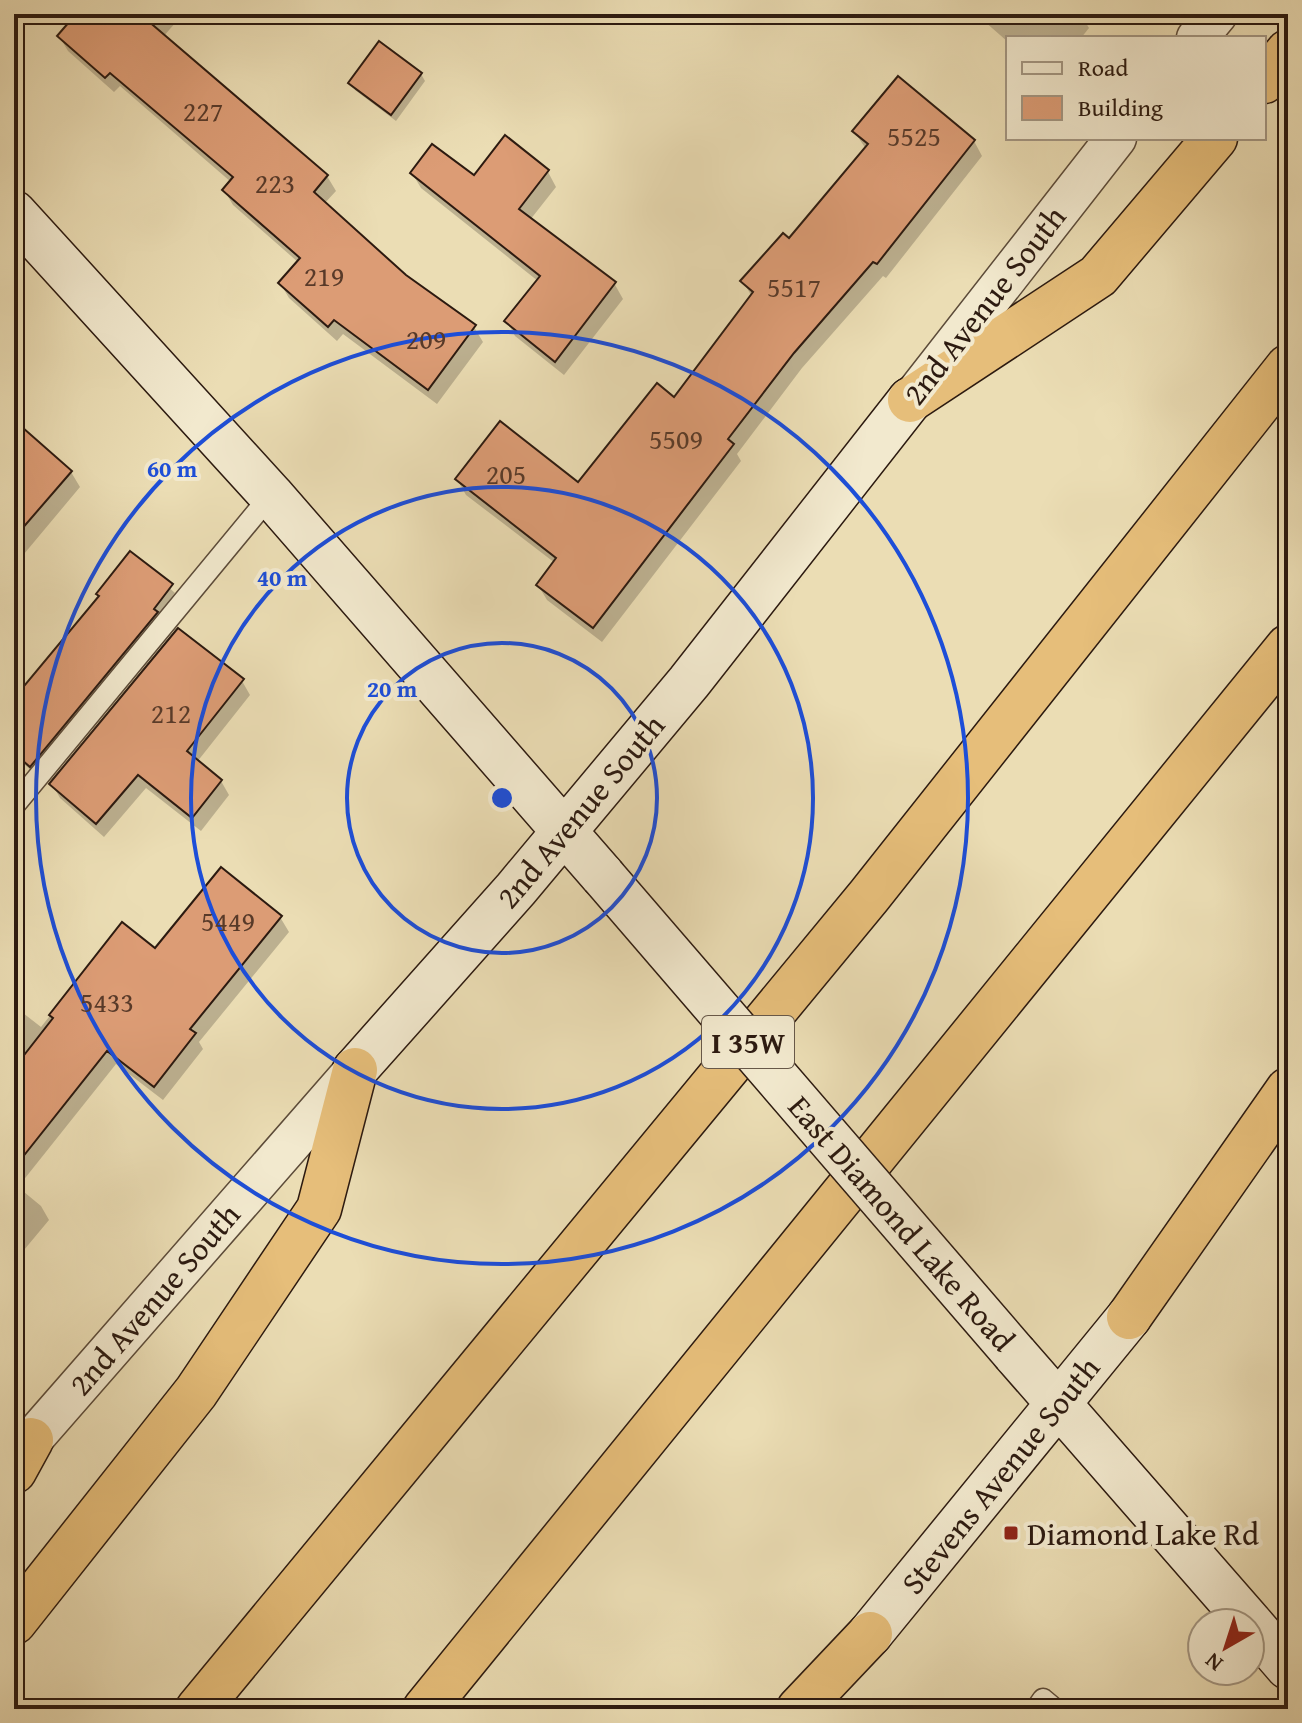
<svg xmlns="http://www.w3.org/2000/svg" width="1302" height="1723" viewBox="0 0 1302 1723" font-family="'Gentium Book Plus',serif">
  <style>
    .shadow { fill: #0003 }
    .building { fill: #dc9c75; stroke: #2c1a10; stroke-width: 2 }
    .lines { fill: none; stroke-linecap: round; stroke-linejoin: round }
    .lane-casing { stroke: #5c4b39; stroke-width: 23 }
    .street-casing { stroke: #5c4b39; stroke-width: 43 }
    .secondary-casing { stroke: #2c1a10; stroke-width: 47 }
    .highway-casing { stroke: #2c1a10; stroke-width: 47 }
    .lane { stroke: #f2e9ce; stroke-width: 20 }
    .street { stroke: #f2e9ce; stroke-width: 40 }
    .secondary { stroke: #f2e9ce; stroke-width: 44 }
    .highway { stroke: #e6be7a; stroke-width: 44 }
    .secondary-bridge-casing { stroke: #2c1a10; stroke-width: 47; stroke-linecap: butt }
    .secondary-bridge { stroke: #f2e9ce; stroke-width: 44 }
    .ring { fill: none; stroke: #1d4ed8; stroke-width: 4 }
    .poi-dot { fill: #8f2418; stroke: #f2e9ce; stroke-width: 3 }
    .labels { text-anchor: middle; dominant-baseline: central; stroke-width: 8; stroke-linejoin: round; paint-order: stroke }
    .number-label { font-size: 28px; fill: #583a29 }
    .shield { fill: #f2e9ce; stroke: #675849; stroke-width: 2 }
    .shield-label { font-size: 30px; font-weight: bold; fill: #2c1a10 }
    .street-label { font-size: 32px; fill: #2c1a10; stroke: #f2e9ce }
    .poi-label { font-size: 32px; fill: #2c1a10; stroke: #f2e9ce; text-anchor: start }
    .centre { fill: #1d4ed8; stroke: #f2e9ce; stroke-width: 4 }
    .ring-label { font-size: 24px; text-anchor: middle; font-weight: bold; fill: #1d4ed8; stroke: #f2e9ce; stroke-width: 8; stroke-linejoin: round; paint-order: stroke }
  </style>
  <rect width="100%" height="100%" fill="#ebddb4"/>
  <filter id="stains"><feTurbulence type="fractalNoise" baseFrequency=".0025" numOctaves="4"/><feColorMatrix values="0 0 0 0 .2 0 0 0 0 .09 0 0 0 0 .02 0 0 0 .5 -.17"/></filter>
  <radialGradient id="worn" r=".72"><stop offset=".6" stop-color="#630" stop-opacity="0"/><stop offset="1" stop-color="#630" stop-opacity=".3"/></radialGradient>
  <!-- shadow -->
  <path class="shadow" d="M78 14H183L163 37 327 176 336 191 324 204 405 276 474 327 483 342 437 404 343 334 337 341 289 298 280 283 299 263 233 205 224 190 231 182 120 86 114 92 68 51 59 36Z
    M976 14H1087L1083 18 1089 28 1081 38H1008V42Z
    M421 74 425 81 396 121 355 90 351 83Z
    M854 131 974 141 982 156 886 278 883 276 802 368 737 454 741 461 602 642 547 600 538 585 555 563 466 495 457 479 578 485 674 400 752 297 743 281 789 241 866 149Z
    M506 138 548 172 556 187 530 220 614 283 623 299 564 375 515 336 507 321 538 281 421 188 412 173 474 178Z
    M14 427 71 472 80 487 14 566Z
    M131 554 175 593 158 616 160 620 34 773 14 755V724L25 688Z
    M242 681 250 695 197 762 221 781 229 795 201 831 146 788 104 837 60 798 52 784Z
    M280 917 289 932 199 1042 203 1049 163 1100 116 1064 18 1187 41 1206 49 1220 14 1262V1006L41 1027 122 925 155 951Z"/>
  <!-- building -->
  <path class="building" d="M76 14H140L328 175 314 192 406 275 476 325 428 390 334 320 328 327 278 283 300 258 222 190 233 177 110 73 105 78 57 36Z
    M379 41 422 73 391 115 348 83Z
    M898 76 975 140 877 264 873 262 794 353 728 439 734 444 593 628 536 585 556 558 455 479 500 421 578 482 657 383 674 397 753 292 740 281 783 233 789 238 868 144 852 131Z
    M505 135 549 170 519 209 616 282 555 362 504 321 540 276 410 173 432 144 474 175Z
    M14 420 72 471 14 538Z
    M130 551 173 584 154 609 158 612 30 767 14 753V698L99 596 96 594Z
    M178 628 244 679 187 751 222 780 192 818 138 775 96 824 49 784Z
    M221 867 282 916 190 1029 196 1033 154 1087 107 1051 14 1168V1068L53 1018 49 1015 122 922 155 948Z"/>
  <g class="lines">
    <!-- lane casing -->
    <g class="lane-casing">
      <path id="lane" d="M14 806 271 495
        M1036 1709 1043 1699 1055 1709"/>
    </g>
    <!-- street casing -->
    <g class="street-casing">
      <path id="street" d="M1197 38 1217 14
        M919 390 1116 138
        M14 1460 355 1070"/>
    </g>
    <!-- secondary casing -->
    <g class="secondary-casing">
      <path id="secondary" d="M14 213 271 495 603 876
        M355 1070 516 889 689 682 910 400
        M1015 1354 1250 1623
        M1250 1623 1288 1667
        M870 1634 1129 1317"/>
    </g>
    <!-- highway casing -->
    <g class="highway-casing">
      <path id="highway" d="M1264 81 1288 52
        M910 400 1098 276 1215 138
        M1129 1317 1288 1090
        M14 1471 31 1440
        M14 1622 196 1392 319 1209 355 1070
        M198 1709 869 896 1288 367
        M425 1709 1288 647
        M799 1709 870 1634"/>
    </g>
    <!-- lane -->
    <use href="#lane" class="lane"/>
    <!-- street -->
    <use href="#street" class="street"/>
    <!-- secondary -->
    <use href="#secondary" class="secondary"/>
    <!-- highway -->
    <use href="#highway" class="highway"/>
    <!-- secondary-bridge casing -->
    <g class="secondary-bridge-casing">
      <path id="secondary-bridge" d="M603 876 1015 1354"/>
    </g>
    <!-- secondary-bridge -->
    <use href="#secondary-bridge" class="secondary-bridge"/>
  </g>
  <!-- distance rings -->
  <g class="ring">
    <circle cx="502" cy="798" r="155"/>
    <circle cx="502" cy="798" r="311"/>
    <circle cx="502" cy="798" r="466"/>
  </g>
  <!-- markers -->
  <rect class="poi-dot" x="1003" y="1525" width="16" height="16" rx="4"/>
  <g class="labels">
    <!-- number labels -->
    <g class="number-label">
      <text x="203" y="110">227</text>
      <text x="914" y="135">5525</text>
      <text x="275" y="182">223</text>
      <text x="324" y="275">219</text>
      <text x="794" y="286">5517</text>
      <text x="426" y="338">209</text>
      <text x="676" y="438">5509</text>
      <text x="506" y="473">205</text>
      <text x="171" y="712">212</text>
      <text x="228" y="920">5449</text>
      <text x="107" y="1001">5433</text>
    </g>
    <!-- shield labels -->
    <rect class="shield" x="702" y="1016" width="92" height="52" rx="6"/>
    <g class="shield-label">
      <text x="748" y="1042">I 35W</text>
    </g>
    <!-- street labels -->
    <g class="street-label">
      <text transform="translate(984 305) rotate(-52)">2nd Avenue South</text>
      <text transform="translate(580 811) rotate(-50)">2nd Avenue South</text>
      <text transform="translate(902 1223) rotate(49)">East Diamond Lake Road</text>
      <text transform="translate(154 1299) rotate(-49)">2nd Avenue South</text>
      <text transform="translate(1000 1475) rotate(-51)">Stevens Avenue South</text>
    </g>
    <!-- poi labels -->
    <g class="poi-label">
      <text x="1027" y="1533">Diamond Lake Rd</text>
    </g>
  </g>
  <circle cx="502" cy="798" r="12" class="centre"/>
  <g class="ring-label">
    <text x="172" y="477">60 m</text>
    <text x="282" y="586">40 m</text>
    <text x="392" y="697">20 m</text>
  </g>
  <!-- margin -->
  <rect width="1302" height="1723" fill="none" stroke="#ebddb4" stroke-width="48"/>
  <rect x="16" y="16" width="1270" height="1691" fill="none" stroke="#2c1a10" stroke-width="4"/>
  <rect x="24" y="24" width="1254" height="1675" fill="none" stroke="#2c1a10" stroke-width="2"/>
  <!-- legend -->
  <rect x="1006" y="36" width="260" height="104" fill="#f2e9ce" stroke="#a39682" stroke-width="2"/>
  <rect x="1022" y="62" width="40" height="12" fill="#f2e9ce" stroke="#a39682" stroke-width="2"/>
  <text x="1078" y="76" font-size="24" fill="#2c1a10">Road</text>
  <rect x="1022" y="96" width="40" height="24" fill="#dc9c75" stroke="#a39682" stroke-width="2"/>
  <text x="1078" y="116" font-size="24" fill="#2c1a10">Building</text>
  <!-- north arrow -->
  <g transform="translate(1226 1647) rotate(219)"><circle r="38" fill="#f2e9ce" stroke="#a39682" stroke-width="2"/>
  <path d="M0-6L14 30L0 20L-14 30Z" fill="#8f2418"/>
  <text y="-12" font-size="22" font-weight="bold" text-anchor="middle" fill="#2c1a10">N</text>
  </g>
  <rect width="100%" height="100%" filter="url(#stains)"/>
  <rect width="100%" height="100%" fill="url(#worn)"/>
</svg>
